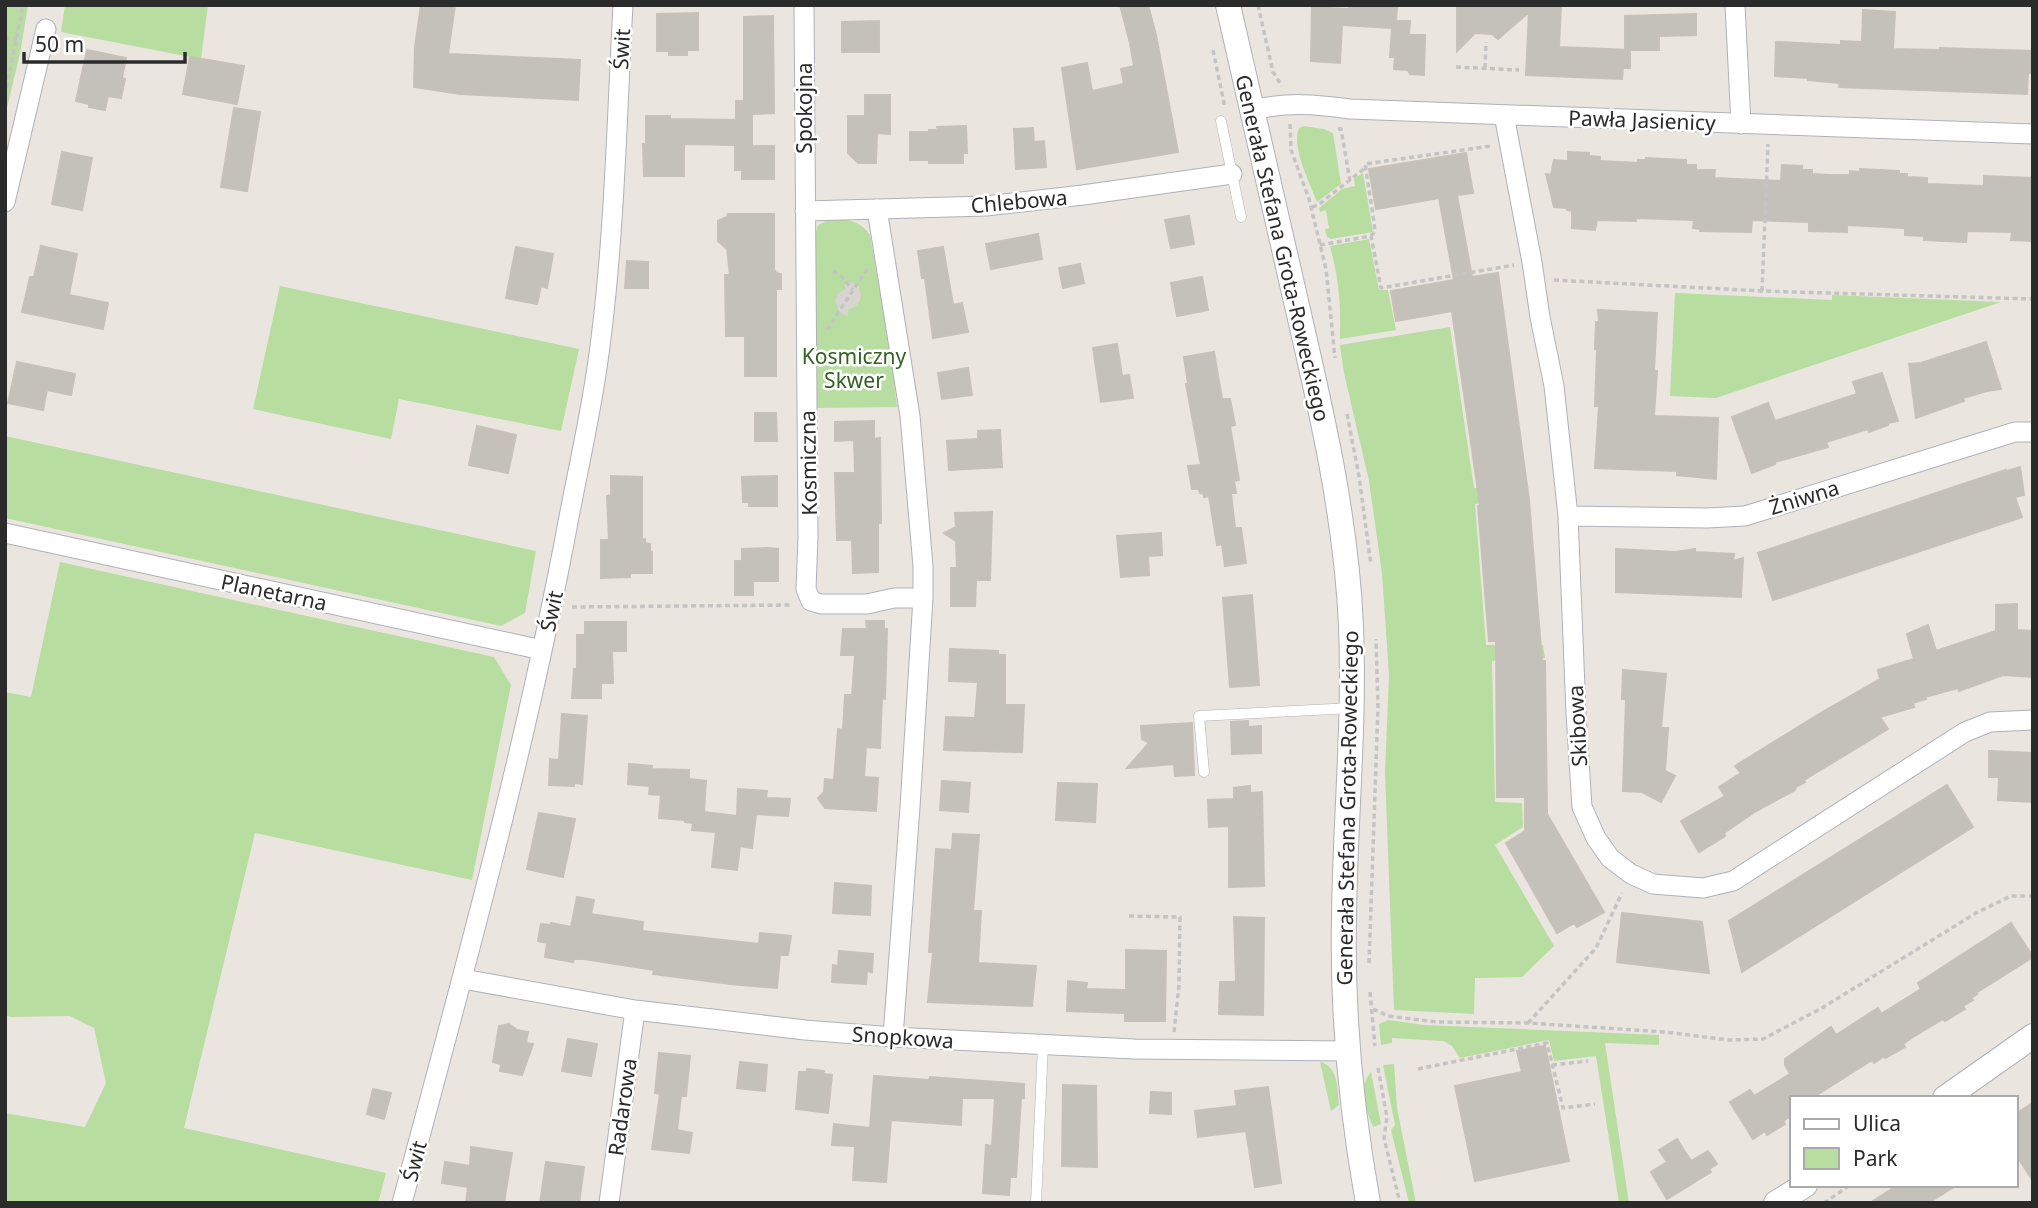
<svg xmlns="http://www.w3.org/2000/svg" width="2038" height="1208" viewBox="0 0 2038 1208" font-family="'Noto Sans',sans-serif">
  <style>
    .green { fill: #b8dda0 }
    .plaza { fill: #d8d5d1 }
    .building { fill: #c4c0ba; stroke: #c7c1b8; stroke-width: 2 }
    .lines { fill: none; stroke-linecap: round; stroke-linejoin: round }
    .service-casing { stroke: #afb1ba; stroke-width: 11 }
    .minor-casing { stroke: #afb1ba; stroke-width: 21 }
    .tertiary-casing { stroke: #afb1ba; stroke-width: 26 }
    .path { stroke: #c4c4c4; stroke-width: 3.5; stroke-dasharray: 5 3.5; stroke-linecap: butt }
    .service { stroke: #fff; stroke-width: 10 }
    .minor { stroke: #fff; stroke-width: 19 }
    .tertiary { stroke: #fff; stroke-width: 24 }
    .labels { text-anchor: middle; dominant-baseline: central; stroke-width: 5; stroke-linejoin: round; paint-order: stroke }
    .street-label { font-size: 21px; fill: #2b2b2b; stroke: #fff }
    .park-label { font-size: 21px; fill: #326121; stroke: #fff }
  </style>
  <rect width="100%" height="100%" fill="#ebe5df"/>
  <!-- green -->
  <path class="green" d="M5 5H28L20 54 5 116Z
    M65 5H208L201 59 61 32Z
    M1304 126 1324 129 1333 133 1341 184 1317 202C1310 183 1291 147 1299 128Z
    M1363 173 1373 232 1331 239 1327 237 1325 230 1329 228 1326 210 1320 212 1319 208 1342 189 1355 186 1354 179Z
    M830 219C846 219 860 220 870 235L890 348 897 407 817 408 815 236 818 225Z
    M1369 239 1379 290H1388L1396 330 1340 339C1341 303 1339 281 1330 246Z
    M280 286 579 349 561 431 399 399 391 439 253 409Z
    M1675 293 1832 300V295L2001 302 1716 398 1670 396Z
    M1450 327 1474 488 1526 483 1528 498 1475 504 1486 645H1543L1545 658 1492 661 1495 802 1522 803 1523 827 1495 845 1554 946 1522 977 1475 978 1474 1014 1394 1010 1385 773 1389 675 1382 573 1369 481 1344 373 1340 345Z
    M5 436 536 551 525 613 501 626 5 518Z
    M60 562 494 657 511 685 472 880 255 833 184 1128 386 1173 378 1203H5V1113L85 1127 106 1083 94 1028 70 1016 10 1017 5 1015V692L31 697Z
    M1388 1020 1424 1025 1659 1035V1045L1605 1043 1629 1203H1619L1596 1056 1554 1061 1549 1040 1460 1058 1452 1046 1443 1041 1392 1038V1043L1381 1045 1379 1024Z
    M1320 1062C1339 1067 1337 1088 1339 1105L1331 1111Z
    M1394 1064 1397 1108 1416 1203H1409L1391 1130 1395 1125 1383 1065Z
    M1371 1072 1381 1124 1373 1127C1366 1108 1356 1090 1371 1072Z"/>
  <!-- plaza -->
  <path class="plaza" d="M852 282 859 287 861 298 857 305 848 310V317L839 311 835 301 838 293 846 289 844 284Z"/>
  <!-- building -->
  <path class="building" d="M421 5H455L448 54 580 60 578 100 460 94 414 87 415 47Z
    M1120 5H1148L1156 35 1178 152 1077 169 1062 68 1087 63 1092 91 1124 84 1121 69 1134 66 1130 43Z
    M1349 5H1391L1397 7 1396 21H1410L1409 35H1425L1424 75 1410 74 1408 70 1394 69 1395 57H1390L1392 28 1342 25 1340 63 1311 61 1312 7 1349 9Z
    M1457 5H1561L1559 47 1630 50V68H1623L1622 79 1526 75 1529 12 1498 39 1492 34 1475 33 1457 51Z
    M1863 10 1895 12 1893 49 1940 50V48L2033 51V73H2028L2027 94 1839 87 1840 83 1808 80V78L1775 76 1776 42 1841 45V41L1862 42Z
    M698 13V50H687V55H669V51H657V14Z
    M1696 14V35L1659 36V50H1625V16Z
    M773 16 774 113 752 114V146H774V179H742V170H735V145L684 144V176H644L643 144H646V116H670V119L736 120V101H744V17Z
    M879 21V52H842V22Z
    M87 50 126 58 122 78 125 79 121 98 108 96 105 110 89 107V104L76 101Z
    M190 57 244 66 237 104 183 94Z
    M865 95H890V134L877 133 876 163H858L848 153V116H865Z
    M234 108 260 112 247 191 221 187Z
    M966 126 967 153H963V163H929V160H910V132H929V130H938L937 127Z
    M1033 128 1034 142 1044 141 1046 167 1016 169 1014 129Z
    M62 152 92 158 82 210 52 204Z
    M1568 152 1589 153V156L1600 157V161L1638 163V160H1646V158L1686 160V165H1696V170H1715L1714 178 1781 181 1782 165 1802 166V170H1812V174L1830 175H1850V171L1860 172V169L1899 171V174H1907V177L1927 178V184L1984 186V176L2033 178V241L2011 240 2012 232 1967 231 1966 242 1924 240V236L1905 235V228L1847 225V232L1809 231V222L1752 220 1751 232 1700 231V229L1693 228 1694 220 1636 218V221L1597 220 1595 230 1572 228V211L1567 210V208L1554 207 1546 174 1551 175 1554 160 1568 161Z
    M1466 153 1473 193 1457 195 1472 277 1498 273 1529 500 1542 661H1545L1547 814 1604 912 1577 927 1574 923 1557 933 1506 843 1525 831V797H1497L1496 641H1489L1478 506 1480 505 1452 311 1396 321 1391 291 1454 280 1439 198 1376 209 1369 169Z
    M728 214H774V269L776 273 781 274V289H776V376H745V336H726L725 275H730L727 249 718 241V221L727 217Z
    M1189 216 1194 244 1171 248 1165 220Z
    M1038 234 1042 259 991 269 986 244Z
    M41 246 77 254 69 295 108 303 103 329 22 312 30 277H34Z
    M516 247 553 254 547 288 541 286 537 304 506 298Z
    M943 247 953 305 962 303 968 332 933 338 925 278H922L918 251Z
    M627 261 648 262V288H625Z
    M1080 264 1084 283 1063 288 1059 268Z
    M1202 277 1208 310 1177 316 1171 283Z
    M1598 310 1657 313 1654 371H1657L1654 416 1718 418 1716 479 1677 475V471L1595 468 1599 406H1595L1597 349H1595L1596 322H1599Z
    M1986 342 2001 389 1987 391 1963 398 1964 401 1916 418 1909 364 1921 363Z
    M1117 344 1122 376 1129 375 1133 398 1101 402 1093 348Z
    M1214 352 1222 399H1230L1235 425 1230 426 1239 480 1234 481 1236 493H1231L1235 528H1241L1246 563 1225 566 1222 544 1217 545 1209 496 1204 497V494L1200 493 1199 489H1192L1188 466 1201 465 1186 384H1188L1184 357Z
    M17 362 75 374 71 395 47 390 43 410 8 403Z
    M968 368 972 395 942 399 938 373Z
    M1882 373 1898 421 1888 423V425L1869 432 1868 429 1826 442 1828 447 1775 462V464L1752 473 1732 417 1768 403 1775 421 1857 394 1853 382Z
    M755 413H776L777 441H755Z
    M874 421V439L880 438 881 523H878V572L853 573 852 540H837L835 473H855L854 440 835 441V422Z
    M477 426 516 435 508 473 469 465Z
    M1000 430 1002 467 949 470 947 441 978 439V431Z
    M2020 467 2024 495 2015 497 2022 517 1773 600 1758 553 1966 483 2006 470 2007 471Z
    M611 476 642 477V540L645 539V543L650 544V551L652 552V573H630V577L601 578V540H609L607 496 611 495Z
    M777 476V506H749V502H743L742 477Z
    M992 512 990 580H976L975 606H951V568H957L956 541 944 533 956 527 955 513Z
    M1161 533 1162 555 1148 556 1149 575 1121 577 1117 536Z
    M768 548 778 549V581H753V595H735V561H742V549Z
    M1616 549 1676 552 1695 549V552L1734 554 1733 561 1743 558 1741 597 1616 592Z
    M1252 595 1259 685 1230 687 1223 598Z
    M2017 604V630L2033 631V677L2003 675 1959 691 1958 688 1925 697 1926 699 1913 703 1914 707 1880 717 1888 729 1804 780 1805 782 1796 787 1795 790 1756 811 1724 833 1725 836 1699 852 1681 821 1725 796 1719 787 1741 773 1735 766 1819 714 1880 679 1878 670 1914 659 1907 634 1928 625 1936 651 1996 631V605Z
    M866 621H884V629H887L885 699 882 698 880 748 866 747 864 777 878 778 876 811 825 808 818 798 824 792 825 779 834 780 838 729 843 730 845 695H852L855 655H841L843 629H867Z
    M585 622H626V651H612L613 683H601V698H572L574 669H577V635H585Z
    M950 649 998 651V655H1005V705H1024L1022 752 944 750 946 717 975 718 978 682 949 681Z
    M1623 670 1666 674 1661 728H1668L1665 771 1675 776 1661 802 1642 792 1623 791 1626 699H1622Z
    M562 714 587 716 582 784 574 783V786L549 785 550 759 559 760Z
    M1248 721V727L1261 726V753L1232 754 1231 722Z
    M1192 723 1194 775 1175 776 1174 764 1127 768 1149 743 1142 739 1141 726Z
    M1989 751 2033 753V802L1998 800 1999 777H1989Z
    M629 764 652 766V769L689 770V779L706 781 704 812 737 816 738 789 767 791 766 798 790 799 788 816 756 814 752 848 740 846 737 870 712 867 716 832 692 830 693 823 685 822V820L659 818 661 795 649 794 650 786 628 784Z
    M942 781 970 783 968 812 940 810Z
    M1058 783 1097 784 1095 822 1056 820Z
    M1947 785 1973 827 1742 972 1729 921Z
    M1250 786V793L1262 792 1264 886 1229 887V826L1209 827 1208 800 1234 799V788Z
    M539 813 575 819 563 877 527 869Z
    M953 834 979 835 973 911H981L978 963 1036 966 1032 1006 928 1002 933 952H929L936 849 952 850Z
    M835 883 871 886 870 915 833 913Z
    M577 897 594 900 591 914 643 922 642 931 759 944 760 933 791 936 788 955H780L777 988 730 984 653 974 654 970 584 959H574L573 962 545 957 547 943 538 941 541 924 550 925 551 923 571 927Z
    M1622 913 1702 922 1709 973 1617 962Z
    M1234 917 1264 918 1263 1015 1219 1014 1220 982H1236Z
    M2011 923 2033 957 1976 993 1977 994 1971 998 1973 1000 1963 1006 1965 1009 1945 1021 1943 1019 1913 1037 1903 1044 1905 1047 1885 1058 1884 1056 1874 1063 1872 1060 1812 1098H1791V1116L1783 1121 1785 1124 1767 1135 1765 1131 1753 1139 1730 1102 1750 1090 1754 1096 1790 1074 1785 1065V1059L1831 1027 1836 1035 1878 1008 1881 1014 1921 989 1918 983Z
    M1126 950 1166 951 1165 1021H1125V1013L1067 1011 1068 981 1087 983 1086 989 1126 990Z
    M839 951 873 954 872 972 867 971 866 984 832 982 833 965 838 966Z
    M509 1024 517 1030 528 1032 526 1043 533 1044 522 1075 500 1071 501 1064 493 1062 499 1026Z
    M568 1039 597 1044 591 1076 562 1071Z
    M1545 1046 1569 1161 1475 1181 1455 1086 1522 1072 1517 1051Z
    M659 1053 690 1056 686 1096H681L677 1130 692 1133 689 1153 652 1149 660 1094 655 1093Z
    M740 1062 767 1065 765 1091 737 1088Z
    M807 1069 824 1071 823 1074 832 1075 828 1113 796 1109 799 1072H807Z
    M874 1076 929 1080 930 1077 1024 1084V1098H1021L1016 1177H1010L1009 1195 983 1193 986 1145 992 1146 995 1098H962L961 1125 891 1120 886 1182 853 1180 855 1146 832 1145 834 1124 870 1128Z
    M1063 1085 1096 1086 1097 1167 1062 1166Z
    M1268 1087 1281 1183 1255 1187 1246 1131 1198 1137 1195 1111 1237 1106 1235 1091Z
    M373 1089 391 1093 384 1119 367 1114Z
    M1151 1092 1171 1093V1114L1150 1113Z
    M2033 1103V1181L2015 1153V1114Z
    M1677 1139 1691 1161 1708 1151 1717 1164 1709 1169 1711 1172 1667 1199 1651 1172 1667 1162 1659 1150Z
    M471 1147 512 1153 504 1203H466L468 1187 442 1183 445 1162 470 1166Z
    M546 1162 584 1167 579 1203H540Z
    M1898 1185H1957L1928 1203H1870Z"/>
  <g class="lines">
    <!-- service casing -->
    <g class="service-casing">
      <path id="service" d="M1221 121 1241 217
        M1204 772 1199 716 1352 708
        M1036 1203 1043 1044"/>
    </g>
    <!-- minor casing -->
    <g class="minor-casing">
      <path id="minor" d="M804 5 808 537 806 589 811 601 821 604H867L894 598H923
        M1735 5 1741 124
        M1251 110C1288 102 1314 104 1350 109L2033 134
        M1504 115 1532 262 1540 317 1554 386 1568 516 1576 713 1582 807 1596 838 1610 858 1631 874 1653 884 1703 888 1733 881 1965 732 1990 722 2033 720
        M5 202 46 29
        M877 209 910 416 923 566V598L910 807 893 1037
        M805 211 986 206 1083 195 1232 174
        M1568 516 1707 518 1745 516 2015 432H2033
        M5 533 542 650
        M463 979 635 1010 805 1030 893 1037 1134 1049 1348 1051
        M402 1203C463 975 526 749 569 517 581 455 595 393 602 330 615 222 617 113 623 5
        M609 1203 635 1010"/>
    </g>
    <!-- tertiary casing -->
    <g class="tertiary-casing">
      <path id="tertiary" d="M1228 5C1249 98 1270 191 1292 284 1318 397 1346 510 1351 626 1355 724 1345 821 1344 918 1342 1014 1351 1109 1368 1203
        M1945 1098 2033 1036
        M1776 1203 1805 1185"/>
    </g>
    <!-- path -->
    <path class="path" d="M1258 5 1273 72 1282 86
      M5 38 17 39
      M1213 50 1225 108
      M1456 67 1519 70
      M1485 68 1486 42
      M5 96 23 5
      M1290 124 1291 150 1309 199 1326 269 1335 358
      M1338 129H1341L1350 181
      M1312 207 1318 205 1365 168
      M1371 236 1375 232 1374 222 1365 164 1491 146
      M1320 245 1371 236 1381 288 1514 265
      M833 271 841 276 853 290
      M1554 280 1762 291 2033 299
      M1762 291 1768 144
      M827 330 867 269
      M1347 414 1359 476 1371 565
      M572 607 792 605
      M1129 916 1180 917 1179 985 1174 1032
      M1369 963 1378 707 1376 639
      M1370 992 1375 1046
      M1373 1009 1388 1016 1437 1022 1528 1023 1665 1032 1729 1040 1763 1039 1822 1008 1976 913 2011 896H2033
      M1528 1023 1596 948 1622 893
      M1552 1065 1588 1061
      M1378 1068 1387 1117 1384 1138 1400 1203
      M1418 1069 1547 1043 1563 1108 1595 1104
      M1824 1203 1850 1185"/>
    <!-- service -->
    <use href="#service" class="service"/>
    <!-- minor -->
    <use href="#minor" class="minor"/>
    <!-- tertiary -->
    <use href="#tertiary" class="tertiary"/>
  </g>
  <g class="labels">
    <!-- street labels -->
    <g class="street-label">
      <text transform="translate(621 49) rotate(-87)">Świt</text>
      <text transform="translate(804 108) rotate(-90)">Spokojna</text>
      <text transform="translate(1642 120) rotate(2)">Pawła Jasienicy</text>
      <text transform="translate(1019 201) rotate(-5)">Chlebowa</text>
      <text transform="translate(1283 248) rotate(77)">Generała Stefana Grota-Roweckiego</text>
      <text transform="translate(808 463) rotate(-91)">Kosmiczna</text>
      <text transform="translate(1804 497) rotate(-17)">Żniwna</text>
      <text transform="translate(274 592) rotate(12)">Planetarna</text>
      <text transform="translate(551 611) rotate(-78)">Świt</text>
      <text transform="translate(1577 726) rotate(-93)">Skibowa</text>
      <text transform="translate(1347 808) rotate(-89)">Generała Stefana Grota-Roweckiego</text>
      <text transform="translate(903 1037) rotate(4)">Snopkowa</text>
      <text transform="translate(622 1107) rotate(-82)">Radarowa</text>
      <text transform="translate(414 1161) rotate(-75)">Świt</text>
    </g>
    <!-- park labels -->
    <g class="park-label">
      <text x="854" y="356">Kosmiczny<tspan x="854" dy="24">Skwer</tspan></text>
    </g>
  </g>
  <!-- border -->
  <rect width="2038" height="1208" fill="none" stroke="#2b2b2b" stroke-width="14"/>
  <!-- legend -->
  <rect x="1790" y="1096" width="228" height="91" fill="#ffffff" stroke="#aaaaaa" stroke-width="2"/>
  <rect x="1804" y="1119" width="35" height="10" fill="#ffffff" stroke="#aaaaaa" stroke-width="2"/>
  <text x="1853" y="1131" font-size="21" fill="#2b2b2b">Ulica</text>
  <rect x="1804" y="1148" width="35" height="21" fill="#b8dda0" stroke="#aaaaaa" stroke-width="2"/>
  <text x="1853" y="1166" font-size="21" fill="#2b2b2b">Park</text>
  <!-- scale -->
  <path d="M24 52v10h161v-10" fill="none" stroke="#2b2b2b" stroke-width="3.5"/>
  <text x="35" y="52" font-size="21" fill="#2b2b2b" stroke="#ffffff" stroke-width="5" paint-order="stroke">50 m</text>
</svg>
